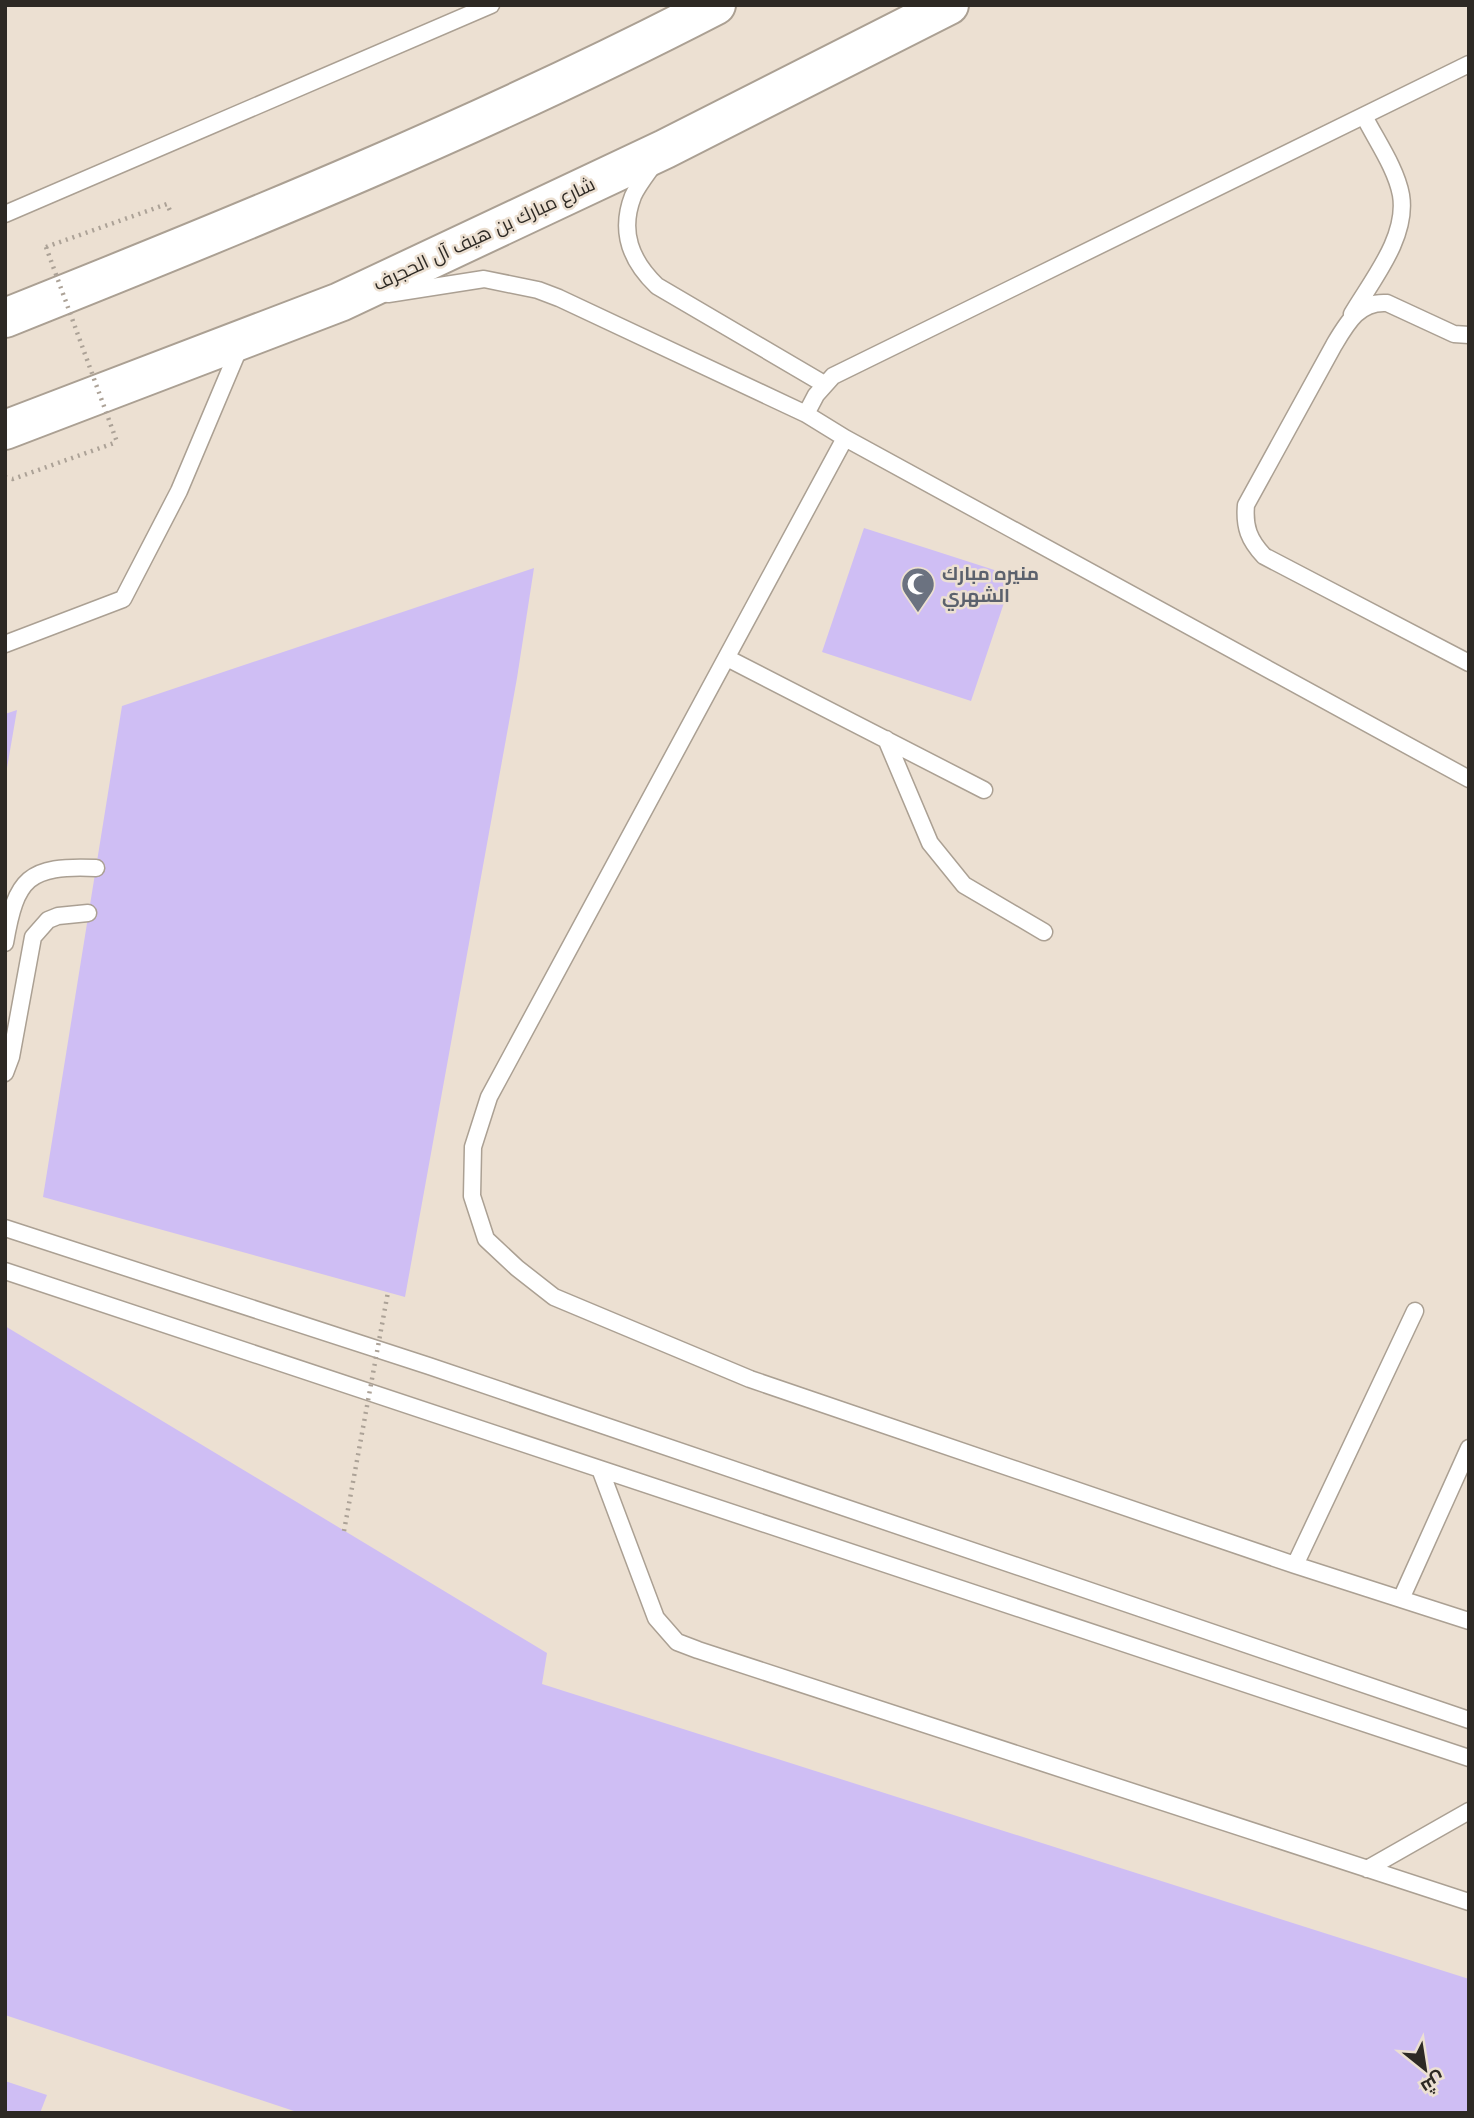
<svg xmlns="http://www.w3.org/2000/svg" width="1474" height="2118" viewBox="0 0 1474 2118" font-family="Inter,Cairo,sans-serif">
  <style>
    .building { fill: #cfbef4 }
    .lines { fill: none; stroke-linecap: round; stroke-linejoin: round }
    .lane-casing { stroke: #aba093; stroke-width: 19 }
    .primary-casing { stroke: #aba093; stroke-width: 42 }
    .path { stroke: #aca297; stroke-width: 4.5; stroke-dasharray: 2 5; stroke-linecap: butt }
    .lane { stroke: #fff; stroke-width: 16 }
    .primary { stroke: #fff; stroke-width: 38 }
    .path-bridge { stroke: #aca297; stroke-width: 4.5; stroke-dasharray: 2 5; stroke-linecap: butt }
    .labels { text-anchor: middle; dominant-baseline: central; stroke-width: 5; stroke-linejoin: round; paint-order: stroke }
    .street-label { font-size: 19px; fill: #2d2924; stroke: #ece0d2 }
    .worship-label { font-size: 19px; font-weight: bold; fill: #5b616d; stroke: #ece0d2; text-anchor: start }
  </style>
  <rect width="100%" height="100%" fill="#ece0d2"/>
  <!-- building -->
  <path class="building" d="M864 528 1013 576 971 701 822 652Z
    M534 568 517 678 405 1297 43 1197 122 706Z
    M17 710 7 768H5V714Z
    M5 1326 547 1653 542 1684 1469 1979V2113H300L5 2015Z
    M5 2081 47 2095 40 2113H5Z"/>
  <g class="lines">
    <!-- lane casing -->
    <g class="lane-casing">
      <path id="lane" d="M654 164C647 174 638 185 633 196 619 232 631 261 657 286L824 384
        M5 214 491 5
        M388 294 484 279 538 290 559 298 806 414 845 438 1469 779
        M1352 314C1372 280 1408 237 1401 195 1396 168 1376 140 1364 116
        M1469 335 1454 334 1387 303C1359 301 1347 323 1334 345L1246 505C1244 527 1249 540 1264 556L1469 663
        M806 414 816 395 833 376 1469 64
        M845 438 489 1097 473 1147 472 1196 486 1239 517 1268 554 1297 750 1379 1295 1565 1469 1621
        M5 644 123 599 179 491 241 344
        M727 658 984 790
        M886 739 930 843 964 885 1044 932
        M5 943C16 878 28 865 96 868
        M5 1073 11 1057 33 937 48 920 58 916 88 913
        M5 1228 429 1366 1469 1720
        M5 1271 1469 1758
        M600 1469 656 1618 677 1642 698 1650 1469 1902
        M1295 1565 1415 1311
        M1401 1599 1469 1448
        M1367 1869 1469 1811"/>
    </g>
    <!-- primary casing -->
    <g class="primary-casing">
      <path id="primary" d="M5 318C246 222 486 124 716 5
        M5 430 340 302 665 149 949 5"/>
    </g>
    <!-- path -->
    <path class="path" d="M46 247 167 204 171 213
      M5 477 13 479 117 442"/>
    <!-- lane -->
    <use href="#lane" class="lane"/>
    <!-- primary -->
    <use href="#primary" class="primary"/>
    <!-- path-bridge -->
    <path class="path-bridge" d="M46 247 117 442
      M344 1531 388 1292"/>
  </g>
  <!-- icons -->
  <defs>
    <g id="mosque-pin" transform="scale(1.75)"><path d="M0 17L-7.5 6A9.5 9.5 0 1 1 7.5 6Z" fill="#6b7280" stroke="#ece0d2"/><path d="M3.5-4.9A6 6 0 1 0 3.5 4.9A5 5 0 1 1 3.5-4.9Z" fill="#fff"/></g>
  </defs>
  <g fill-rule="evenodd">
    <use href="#mosque-pin" x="918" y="584"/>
  </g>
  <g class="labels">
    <!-- street labels -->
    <g class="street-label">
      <text transform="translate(484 234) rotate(-25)">شارع مبارك بن هيف آل الحجرف</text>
    </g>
    <!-- worship labels -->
    <g class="worship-label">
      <text x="942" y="573">منيره مبارك<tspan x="942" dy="22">الشهري</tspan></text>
    </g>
  </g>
  <!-- border -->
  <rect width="1474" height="2118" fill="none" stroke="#2d2924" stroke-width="14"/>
  <!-- north arrow -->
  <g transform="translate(1425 2069) rotate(150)" stroke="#ece0d2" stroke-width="5" paint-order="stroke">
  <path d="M0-5L12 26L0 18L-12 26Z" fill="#2d2924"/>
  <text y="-10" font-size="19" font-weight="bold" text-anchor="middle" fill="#2d2924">ش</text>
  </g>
</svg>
